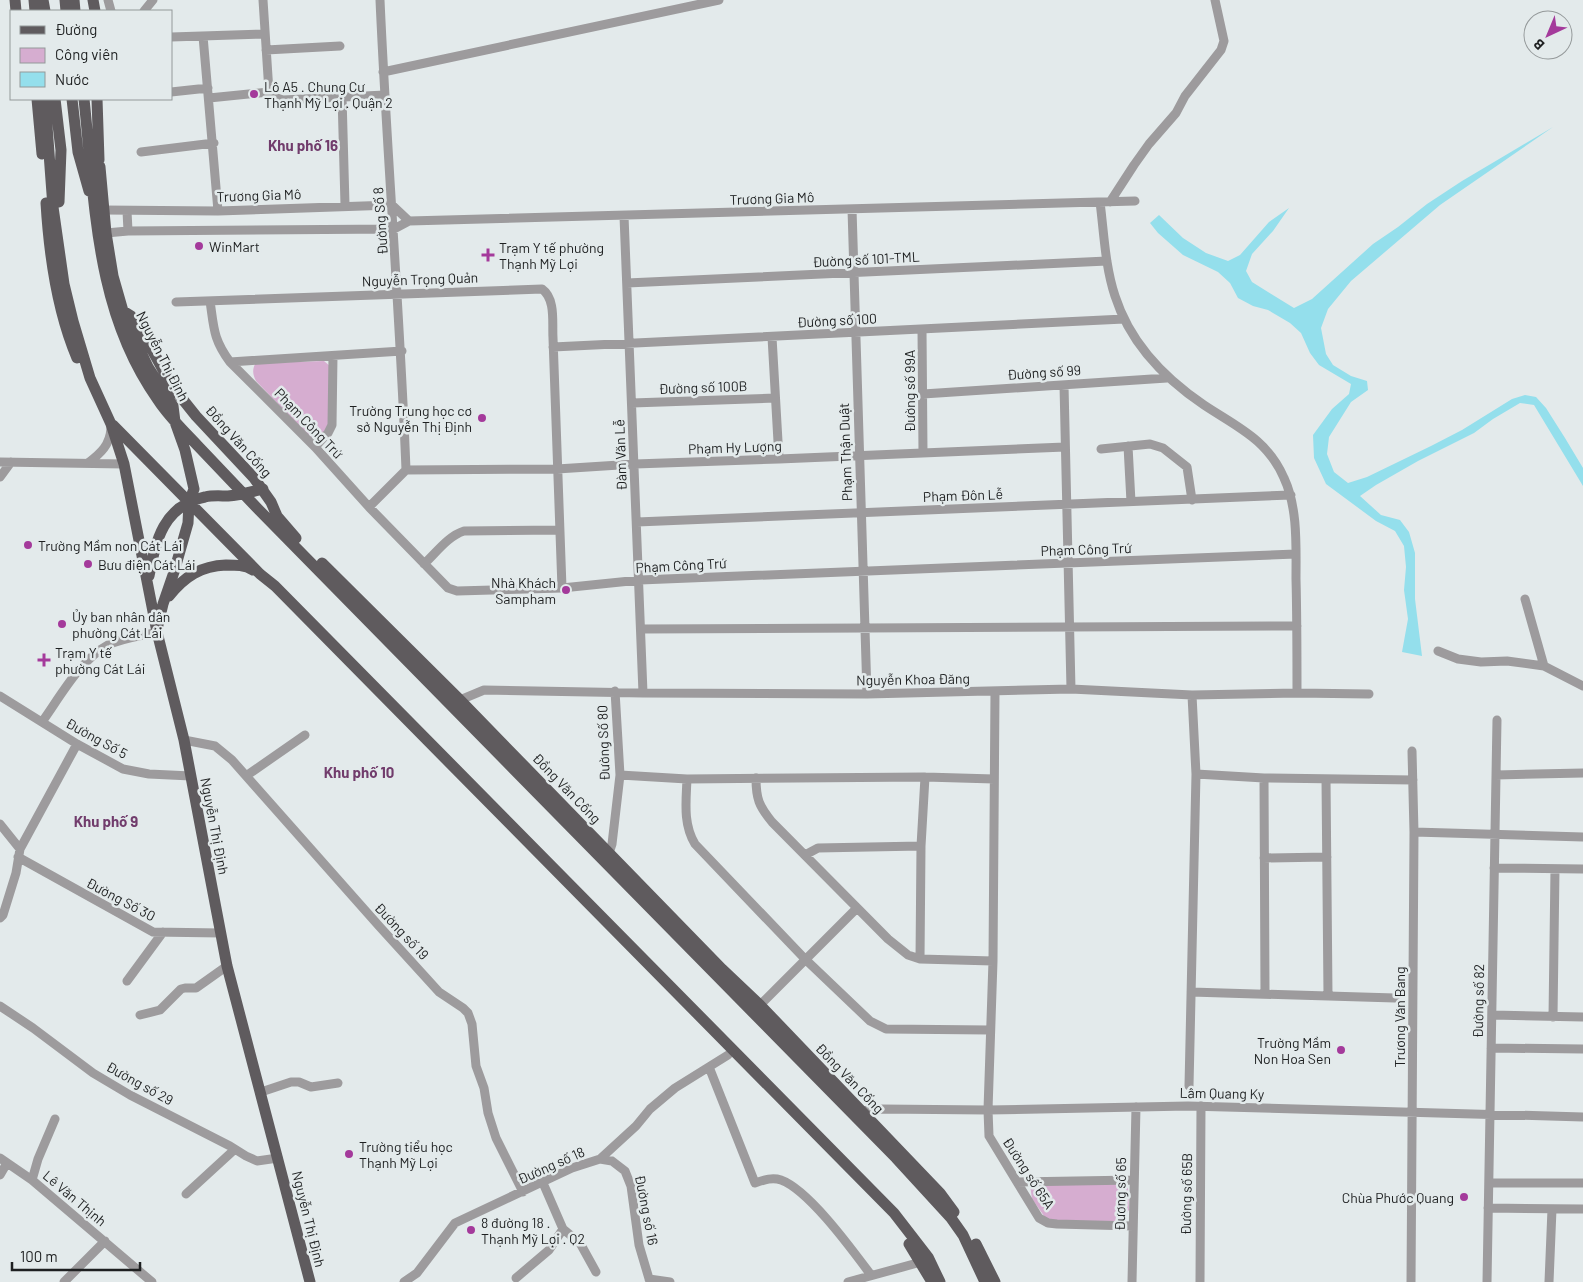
<svg xmlns="http://www.w3.org/2000/svg" width="1583" height="1282" viewBox="0 0 1583 1282" font-family="Barlow,sans-serif">
  <style>
    .green { fill: #d6add0 }
    .water { fill: #94dfec }
    .lines { fill: none; stroke-linecap: round; stroke-linejoin: round }
    .minor { stroke: #9d9b9d; stroke-width: 9 }
    .major { stroke: #5f5b5e; stroke-width: 11 }
    .poi-dot { fill: #a43a9b; stroke: #e3eaeb; stroke-width: 2 }
    .labels { text-anchor: middle; dominant-baseline: central; stroke-width: 5; stroke-linejoin: round; paint-order: stroke }
    .poi-label { font-size: 14px; fill: #1e2021; stroke: #e3eaeb; text-anchor: start }
    .street-label { font-size: 14px; fill: #1e2021; stroke: #e3eaeb }
    .neighbourhood-label { font-size: 15px; font-weight: bold; fill: #713c6c; stroke: #e3eaeb }
  </style>
  <rect width="100%" height="100%" fill="#e3eaeb"/>
  <!-- green -->
  <path class="green" d="M324 361 331 367 333 424 318 438H314L309 436 256 381C253 375 252 371 255 364L261 363Z
    M1122 1183 1128 1188 1129 1210 1120 1222 1047 1220 1032 1199 1030 1185Z"/>
  <!-- water -->
  <path class="water" d="M1553 127 1440 205 1351 281 1328 309 1321 328 1326 354 1333 365 1351 376 1367 381 1368 390 1351 402 1329 437 1327 454 1334 472 1348 483 1367 477 1431 446 1462 430 1512 399 1525 395 1536 397 1546 408 1565 438 1583 468V486L1534 405 1520 403 1493 419 1474 433 1418 461 1376 485 1360 496 1381 515 1400 520 1409 532 1415 553V599L1422 656 1402 652 1408 619 1404 590 1406 567 1404 546 1395 531 1376 521 1326 484 1314 458 1313 435 1332 409 1349 394 1351 384 1319 365 1310 353 1301 333 1290 323 1268 310 1253 306 1238 298 1230 283 1218 272 1183 255 1158 233 1150 223 1159 215 1183 238 1206 253 1228 261 1240 255 1269 222 1289 208 1273 231 1252 254 1246 271 1252 282 1294 308 1312 299 1373 244 1398 227 1427 204 1462 181Z"/>
  <g class="lines">
    <!-- minor -->
    <path class="minor" d="M108 0 111 11
      M263 0 269 92 274 97 283 100 385 95
      M380 0C387 157 400 313 406 470
      M144 11 153 0
      M203 36 218 211
      M171 37 265 34
      M266 50 340 46
      M383 72 719 0
      M171 92 208 88
      M342 96 345 205
      M209 98 269 92
      M141 152 214 143
      M1100 202C1104 233 1105 266 1115 296 1130 343 1164 378 1204 405 1237 427 1267 439 1284 478 1298 508 1296 546 1296 579 1297 617 1297 655 1297 693
      M1110 202 1134 165 1149 144 1176 113 1185 96 1221 50 1224 41 1215 0
      M852 209 867 694
      M104 210 218 211 392 205 409 221
      M127 211 128 231
      M624 216 643 693
      M106 233 128 231 394 229 409 221 1135 201
      M627 283 1107 261
      M210 301C214 328 213 339 230 362L315 447 369 507 448 588 457 591 562 588 640 580 1296 554
      M176 302 542 289C556 299 552 323 553 338L562 588
      M922 329 923 453
      M772 337 779 459
      M553 347 1124 319
      M230 362 402 351
      M1064 385 1071 689
      M923 394 1167 378
      M632 403 775 398
      M1128 446 1131 502
      M315 447 328 433 332 425 333 356
      M1101 449 1150 444 1163 448 1187 467 1192 500
      M0 462 124 464
      M88 463C101 453 110 445 111 428
      M406 470 557 469 635 464 779 459 1065 447
      M0 477 11 462
      M369 507 406 470
      M637 522 1291 495
      M424 564C436 553 448 536 464 531L559 530
      M1525 599 1544 666
      M642 629 1297 626
      M1438 651 1458 659 1481 662 1507 661 1544 666 1583 686
      M995 692 993 961 988 1110 989 1136 1039 1218 1048 1223 1057 1224 1133 1226
      M0 696 77 744 123 769 149 774 191 776
      M460 700 484 690 643 693 867 694 1071 689 1192 695 1297 693 1369 694
      M42 722C60 697 80 660 108 645 122 638 141 636 157 632
      M184 740 215 746 232 760 379 926 439 992 463 1008 468 1013 472 1024 476 1066 484 1088 488 1113 496 1138 523 1192
      M1196 774 1264 778 1413 780
      M620 775 687 779 925 777 994 779
      M1496 775 1583 773
      M246 776 305 735
      M756 778C756 799 759 806 772 822L888 939 908 955 920 959 993 961
      M1264 778 1265 994
      M687 779C686 802 683 824 695 844L805 959 870 1021 886 1029 989 1030
      M1326 779 1328 996
      M0 824 20 849
      M1414 832 1583 837
      M609 853 612 844 620 775 615 691
      M805 855 818 848 921 846
      M18 857 153 932 221 933
      M1264 858 1327 857
      M1494 868 1583 869
      M0 918 3 915 16 873 20 849 77 744
      M920 959 921 846 925 777
      M127 981 163 932
      M1191 992 1395 998
      M760 1005 857 908
      M0 1006 33 1028 93 1073 130 1095 230 1146 246 1156 257 1161 278 1158
      M140 1015 160 1010 181 989 185 988H196L227 966
      M1492 1015 1583 1017
      M1553 1017 1555 869
      M1491 1048 1583 1049
      M709 1067 755 1183C764 1180 772 1177 781 1180 809 1190 853 1251 871 1275
      M1189 1086 1196 774 1192 695
      M261 1092 291 1082H299L311 1087 338 1083
      M861 1111 881 1109 988 1110 1188 1106 1583 1117
      M0 1158 32 1180 152 1282
      M600 1159 612 1161 625 1171 631 1186 639 1245 650 1282
      M0 1175 7 1163
      M32 1180 38 1159 55 1119
      M1017 1182 1134 1180
      M1489 1183H1583
      M186 1194 234 1150
      M1488 1208 1583 1209
      M563 1229 580 1243 596 1272
      M516 1278 549 1250 563 1229 543 1183
      M649 1279 670 1282
      M64 1282 105 1241
      M404 1282 417 1273 455 1223 572 1168 600 1159 636 1126 650 1109 675 1088 728 1055
      M848 1282 921 1262
      M1132 1282 1136 1107
      M1200 1282 1201 1106
      M1411 1282 1414 832 1412 751
      M1487 1282 1497 720
      M1549 1282 1552 1209"/>
    <!-- major -->
    <path class="major" d="M15 0 16 11
      M34 0 35 11
      M43 0 45 11
      M65 0 66 11
      M74 0 75 11
      M93 0 95 11
      M37 99 42 154
      M45 99 53 207 64 284 73 321 90 378 111 424 124 464 157 632 184 740 227 966 310 1282
      M55 99 61 150 59 202
      M72 99 78 152 89 191
      M84 99C95 203 95 312 158 400 169 417 184 431 198 446 218 467 238 488 258 509L896 1158 951 1218 963 1235 985 1282
      M97 99 99 160
      M94 153 100 167 106 233 113 276 123 311 134 338 148 367 173 406 175 422 185 450 194 489 189 502 188 523 174 572 163 604 158 625
      M46 203C49 253 57 311 77 358
      M123 311 131 316 140 328 172 386 196 416 254 478 271 502 277 516 296 538
      M113 425 260 574 275 586 894 1213 928 1257 940 1282
      M322 563 460 700 722 969 760 1005 940 1193 954 1212
      M149 576C156 540 163 506 205 497 213 495 221 496 228 496 240 495 251 492 263 489
      M169 596C185 576 201 566 226 565 236 565 245 565 253 570
      M909 1244 932 1282
      M976 1244 995 1282"/>
  </g>
  <!-- markers -->
  <g class="poi-dot">
    <circle cx="254" cy="94" r="5"/>
    <circle cx="199" cy="246" r="5"/>
    <path d="M485.5 247.5h5v5h5v5h-5v5h-5v-5h-5v-5h5z"/>
    <circle cx="482" cy="418" r="5"/>
    <circle cx="28" cy="545" r="5"/>
    <circle cx="88" cy="564" r="5"/>
    <circle cx="566" cy="590" r="5"/>
    <circle cx="62" cy="624" r="5"/>
    <path d="M41.5 652.5h5v5h5v5h-5v5h-5v-5h-5v-5h5z"/>
    <circle cx="1341" cy="1050" r="5"/>
    <circle cx="349" cy="1154" r="5"/>
    <circle cx="1464" cy="1197" r="5"/>
    <circle cx="471" cy="1230" r="5"/>
  </g>
  <g class="labels">
    <!-- poi labels -->
    <g class="poi-label">
      <text x="264" y="86">Lô A5 . Chung Cư<tspan x="264" dy="16">Thạnh Mỹ Lợi . Quận 2</tspan></text>
      <text x="209" y="246">WinMart</text>
      <text x="499" y="247">Trạm Y tế phường<tspan x="499" dy="16">Thạnh Mỹ Lợi</tspan></text>
      <text x="472" y="410" text-anchor="end">Trường Trung học cơ<tspan x="472" dy="16">sở Nguyễn Thị Định</tspan></text>
      <text x="38" y="545">Trường Mầm non Cát Lái</text>
      <text x="98" y="564">Bưu điện Cát Lái</text>
      <text x="556" y="582" text-anchor="end">Nhà Khách<tspan x="556" dy="16">Sampham</tspan></text>
      <text x="72" y="616">Ủy ban nhân dân<tspan x="72" dy="16">phường Cát Lái</tspan></text>
      <text x="55" y="652">Trạm Y tế<tspan x="55" dy="16">phường Cát Lái</tspan></text>
      <text x="1331" y="1042" text-anchor="end">Trường Mầm<tspan x="1331" dy="16">Non Hoa Sen</tspan></text>
      <text x="359" y="1146">Trường tiểu học<tspan x="359" dy="16">Thạnh Mỹ Lợi</tspan></text>
      <text x="1454" y="1197" text-anchor="end">Chùa Phước Quang</text>
      <text x="481" y="1222">8 đường 18 .<tspan x="481" dy="16">Thạnh Mỹ Lợi . Q2</tspan></text>
    </g>
    <!-- street labels -->
    <g class="street-label">
      <text transform="translate(259 195) rotate(-2)">Trương Gia Mô</text>
      <text transform="translate(772 198) rotate(-2)">Trương Gia Mô</text>
      <text transform="translate(380 221) rotate(-94)">Đường Số 8</text>
      <text transform="translate(866 259) rotate(-3)">Đường số 101-TML</text>
      <text transform="translate(420 279) rotate(-2)">Nguyễn Trọng Quản</text>
      <text transform="translate(837 320) rotate(-3)">Đường số 100</text>
      <text transform="translate(163 356) rotate(63)">Nguyễn Thị Định</text>
      <text transform="translate(1044 372) rotate(-4)">Đường số 99</text>
      <text transform="translate(703 387) rotate(-2)">Đường số 100B</text>
      <text transform="translate(909 391) rotate(-90)">Đường số 99A</text>
      <text transform="translate(309 423) rotate(46)">Phạm Công Trứ</text>
      <text transform="translate(239 441) rotate(48)">Đồng Văn Cống</text>
      <text transform="translate(735 447) rotate(-2)">Phạm Hy Lượng</text>
      <text transform="translate(845 452) rotate(-92)">Phạm Thận Duật</text>
      <text transform="translate(620 455) rotate(-92)">Đàm Văn Lễ</text>
      <text transform="translate(963 495) rotate(-2)">Phạm Đôn Lễ</text>
      <text transform="translate(1086 549) rotate(-2)">Phạm Công Trứ</text>
      <text transform="translate(681 565) rotate(-3)">Phạm Công Trứ</text>
      <text transform="translate(913 679) rotate(-1)">Nguyễn Khoa Đăng</text>
      <text transform="translate(97 738) rotate(29)">Đường Số 5</text>
      <text transform="translate(603 743) rotate(-92)">Đường Số 80</text>
      <text transform="translate(567 788) rotate(46)">Đồng Văn Cống</text>
      <text transform="translate(215 826) rotate(79)">Nguyễn Thị Định</text>
      <text transform="translate(121 899) rotate(28)">Đường Số 30</text>
      <text transform="translate(402 931) rotate(47)">Đường số 19</text>
      <text transform="translate(1478 1001) rotate(-89)">Đường số 82</text>
      <text transform="translate(1399 1017) rotate(-90)">Trương Văn Bang</text>
      <text transform="translate(850 1078) rotate(46)">Đồng Văn Cống</text>
      <text transform="translate(140 1083) rotate(29)">Đường số 29</text>
      <text transform="translate(1222 1093) rotate(1)">Lâm Quang Ky</text>
      <text transform="translate(551 1165) rotate(-24)">Đường số 18</text>
      <text transform="translate(1029 1173) rotate(57)">Đường số 65A</text>
      <text transform="translate(1120 1194) rotate(-89)">Đương số 65</text>
      <text transform="translate(1186 1194) rotate(-89)">Đường số 65B</text>
      <text transform="translate(75 1198) rotate(40)">Lê Văn Thịnh</text>
      <text transform="translate(647 1210) rotate(79)">Đường số 16</text>
      <text transform="translate(309 1219) rotate(76)">Nguyễn Thị Định</text>
    </g>
    <!-- neighbourhood labels -->
    <g class="neighbourhood-label">
      <text x="303" y="145">Khu phố 16</text>
      <text x="359" y="772">Khu phố 10</text>
      <text x="106" y="821">Khu phố 9</text>
    </g>
  </g>
  <!-- legend -->
  <rect x="10" y="10" width="162" height="90" fill="#e3eaeb" stroke="#94999a"/>
  <rect x="20" y="26" width="25" height="8" fill="#5f5b5e" stroke="#94999a"/>
  <text x="55" y="35" font-size="15" fill="#1e2021">Đường</text>
  <rect x="20" y="48" width="25" height="15" fill="#d6add0" stroke="#94999a"/>
  <text x="55" y="60" font-size="15" fill="#1e2021">Công viên</text>
  <rect x="20" y="72" width="25" height="15" fill="#94dfec" stroke="#94999a"/>
  <text x="55" y="85" font-size="15" fill="#1e2021">Nước</text>
  <!-- north arrow -->
  <g transform="translate(1548 35) rotate(224)"><circle r="24" fill="#e3eaeb" stroke="#94999a"/>
  <path d="M0-4L9 19L0 12L-9 19Z" fill="#a43a9b"/>
  <text y="-8" font-size="14" font-weight="bold" text-anchor="middle" fill="#1e2021">B</text>
  </g>
  <!-- scale -->
  <path d="M12 1262v8h128v-8" fill="none" stroke="#1e2021" stroke-width="2.5"/>
  <text x="20" y="1262" font-size="15" fill="#1e2021" stroke="#e3eaeb" stroke-width="4" paint-order="stroke">100 m</text>
</svg>
